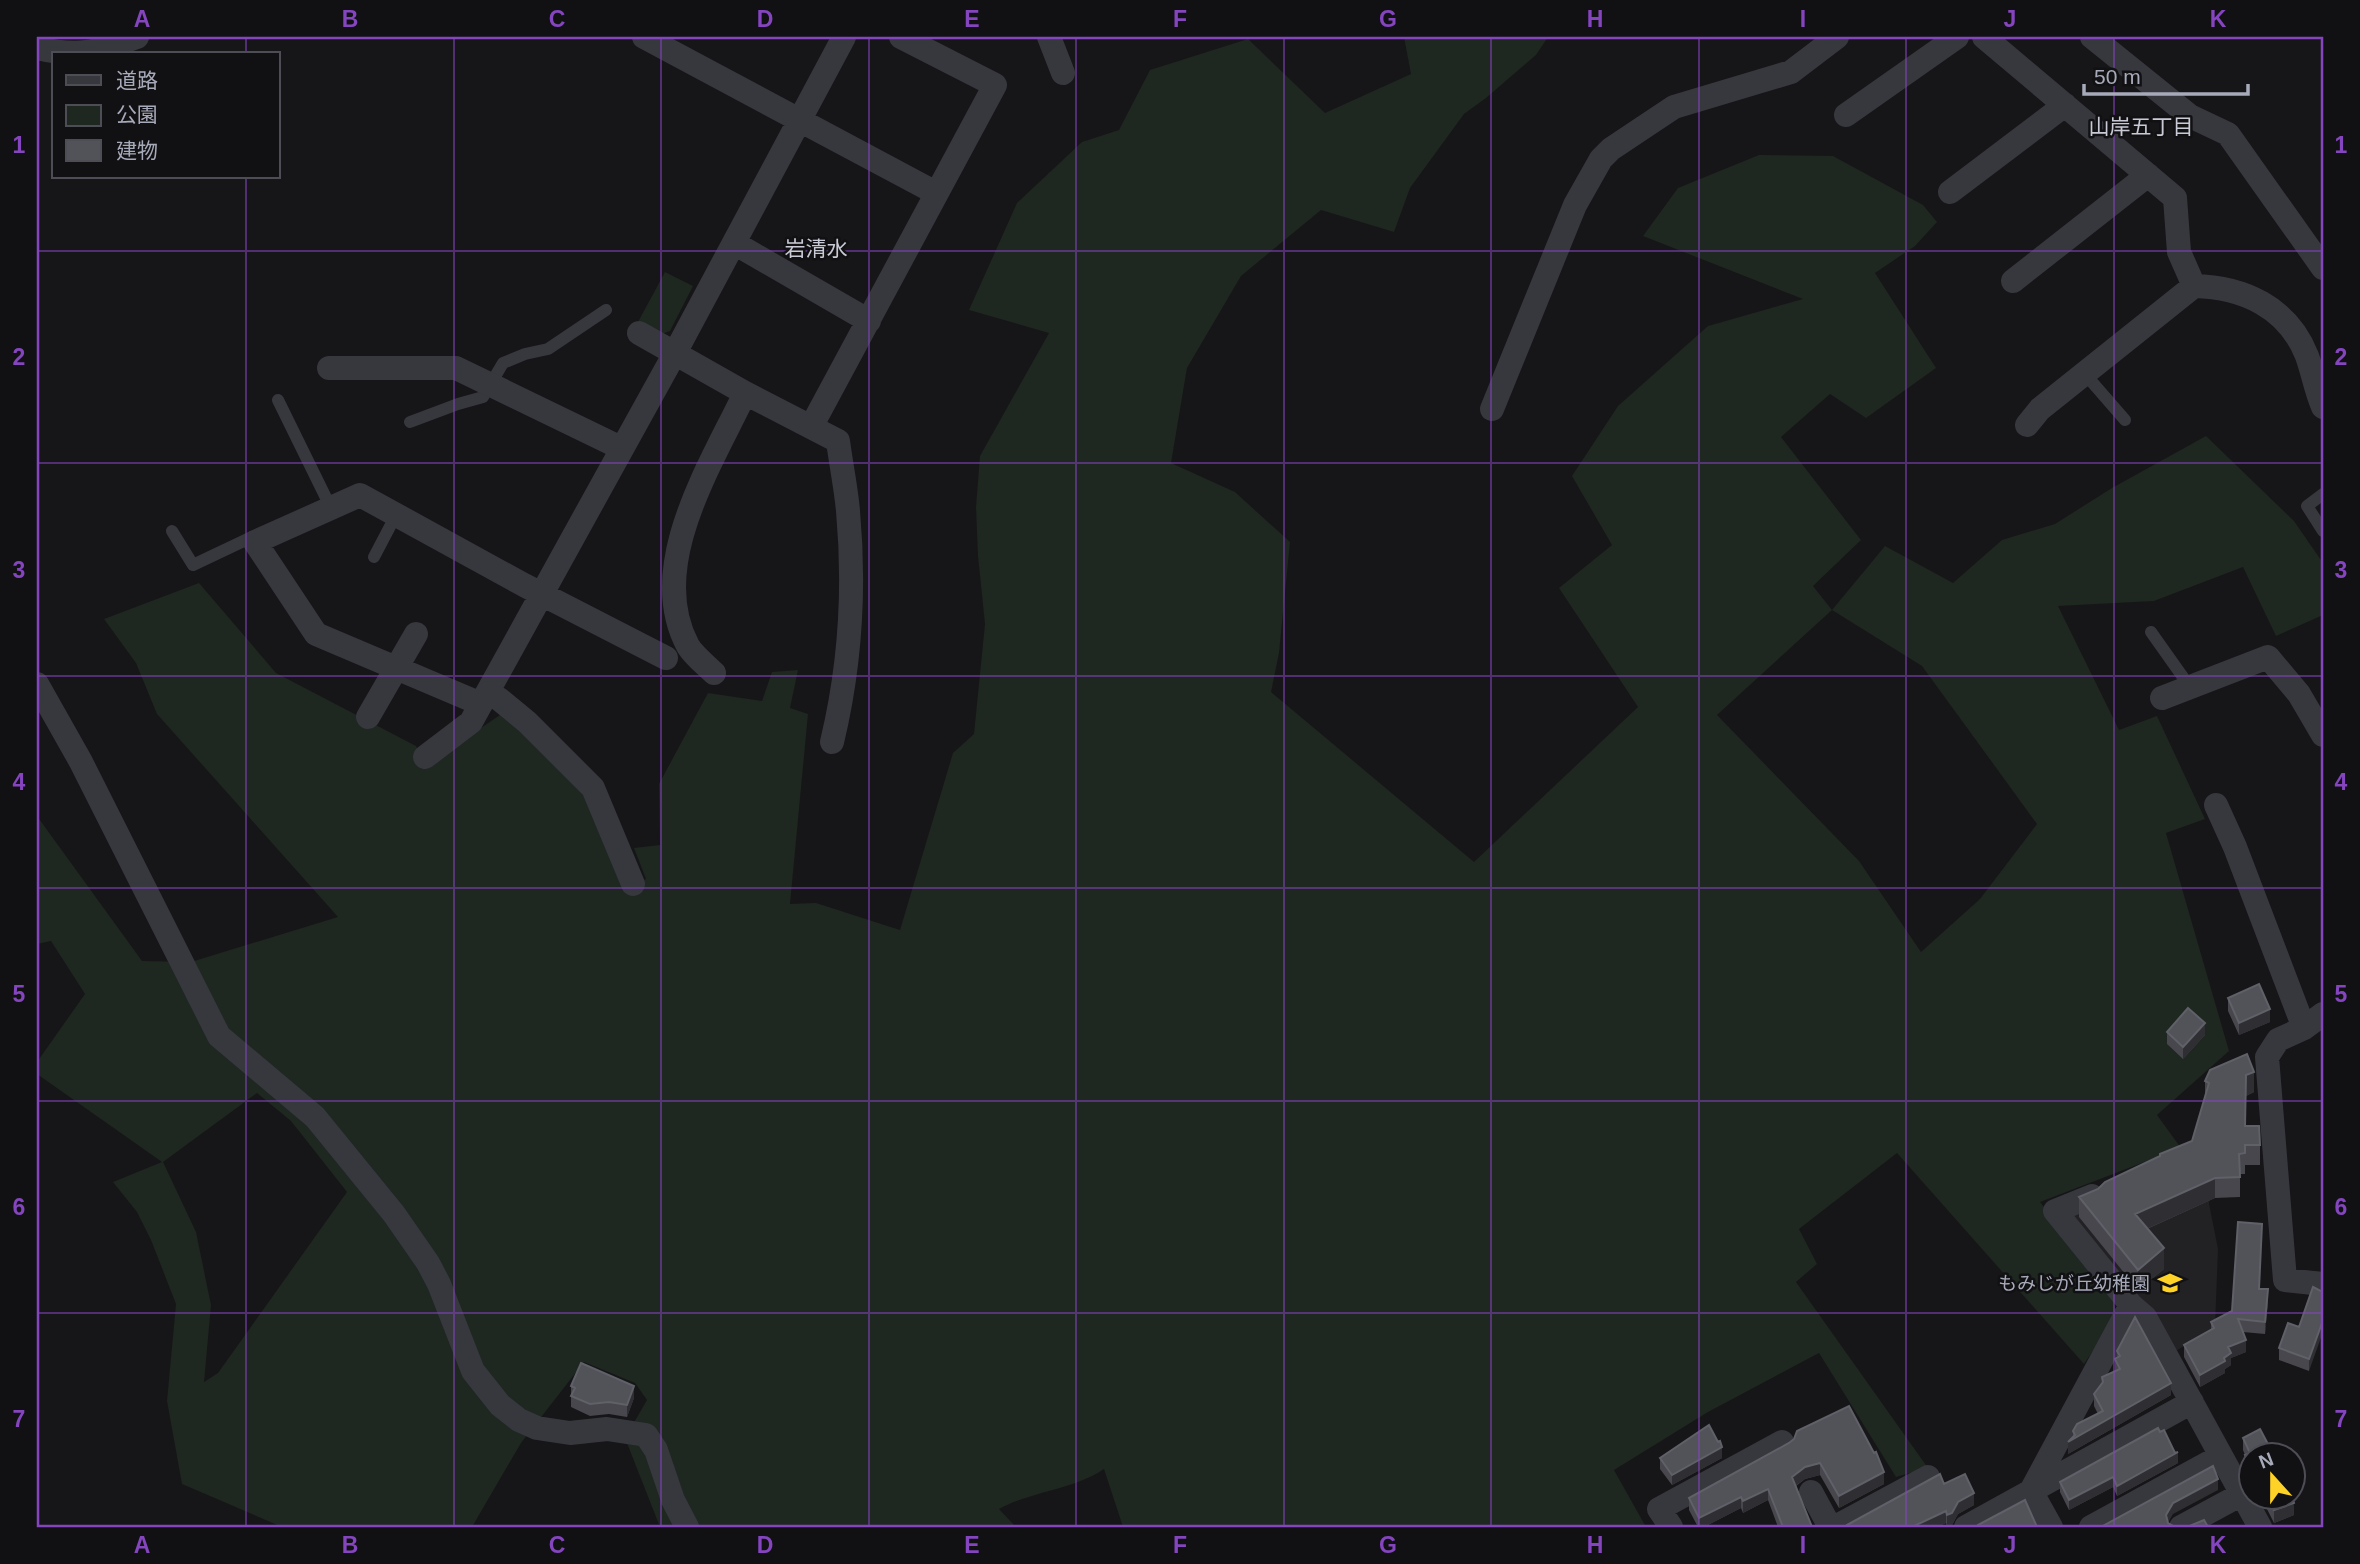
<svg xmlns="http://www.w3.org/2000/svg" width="2360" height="1564" viewBox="0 0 2360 1564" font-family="Arial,'Noto Sans JP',sans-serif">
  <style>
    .built { fill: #222225 }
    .green { fill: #1e2720; fill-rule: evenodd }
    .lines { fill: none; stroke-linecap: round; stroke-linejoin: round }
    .lane { stroke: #37373e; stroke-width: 12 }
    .street { stroke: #37373e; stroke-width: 24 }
    .wall { fill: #47474d }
    .shaded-wall { fill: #2f2f33 }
    .building { fill: #525259; stroke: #5f6068; stroke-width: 2 }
    .grid { fill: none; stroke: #8445be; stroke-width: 2; stroke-opacity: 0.55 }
    .labels { text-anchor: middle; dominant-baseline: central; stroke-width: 5; stroke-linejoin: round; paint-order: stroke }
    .poi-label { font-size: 19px; fill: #a7aab9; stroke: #111113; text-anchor: end }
    .neighbourhood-label { font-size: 21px; fill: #c8cad5; stroke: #111113 }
    .neatline { fill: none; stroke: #8445be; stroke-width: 2.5 }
    .grid-label { font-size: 23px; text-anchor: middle; font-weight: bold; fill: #8445be }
  </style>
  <rect width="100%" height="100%" fill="#161618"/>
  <!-- built -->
  <path class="built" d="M2209 1174V1204L2218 1249 2215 1326 2173 1353 2065 1214Z"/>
  <!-- green -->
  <path class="green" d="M1404 37H1548L1536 55 1486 98 1464 114 1410 188 1394 232 1321 210 1241 276 1187 368 1171 463 1235 492 1290 542 1279 653 1271 692 1474 862 1638 707 1559 588 1612 545 1572 476 1618 406 1708 326 1803 299 1643 236 1678 188 1759 155 1833 156 1923 205 1937 222 1915 246 1875 273 1936 368 1866 418 1830 394 1781 437 1861 540 1813 586 1832 610 1885 546 1953 583 2002 540 2055 524 2112 488 2206 436 2294 521 2323 563V615L2276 636 2243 567 2154 601 2058 606 2119 730 2157 716 2205 819 2166 833 2229 1051 2157 1115 2181 1148 2040 1202 2110 1290 2117 1315 2084 1364 1897 1153 1799 1229 1817 1264 1796 1282 1928 1468 1896 1477 1819 1353 1708 1412 1614 1470 1646 1527H1123L1104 1469C1073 1490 1032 1491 999 1509L1016 1527H660L625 1438 647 1400 635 1383 584 1362 521 1443 472 1527H282L182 1484 167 1401 176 1304 151 1240 137 1212 113 1182 162 1162 37 1074V1062L85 994 51 941 37 944V816L142 961 191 962 338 917 157 714 136 663 104 619 199 583 276 673 416 746 425 766 500 715 536 743 587 799 624 891 646 879 634 848 660 845 659 784 708 693 762 701 772 672 798 670 790 708 808 714 790 904 816 903 900 930 953 753 974 734 985 624 978 556 976 507 980 456 1049 333 969 310 1017 203 1082 142 1119 130 1150 70 1248 39 1325 113 1411 74ZM1832 610 1922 666 2037 824 1980 899 1921 952 1859 861 1717 715ZM257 1093 291 1121 347 1192 218 1373 204 1382 211 1305 196 1232 163 1162Z
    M665 272 693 286 670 331 662 334 638 322Z"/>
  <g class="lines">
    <!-- lane -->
    <path class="lane" d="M2085 374 2125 420
      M278 400 331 508
      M410 422 458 404 483 397 503 363 525 354 548 349 606 310
      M2323 494 2307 506 2323 531
      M172 531 193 565 252 537 255 542
      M374 557 396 515
      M2151 632 2190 687"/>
    <!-- street -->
    <path class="street" d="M644 37 936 193
      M1049 37 1063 73
      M1984 37 2175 198 2179 252 2194 286C2243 287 2288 307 2307 356 2313 373 2316 391 2323 407
      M2092 37 2190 116 2228 134 2323 268
      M37 48C81 58 96 52 137 37
      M1846 115 1957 37
      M1950 192 2065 105
      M734 243 869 321
      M2013 281 2148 175
      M639 333 745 393 838 441C841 464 846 488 848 511 855 588 850 667 832 742
      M329 368H456L621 448
      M1492 409 1575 205 1601 159 1611 149 1674 107 1791 72 1837 37
      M2027 425 2040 409 2194 286
      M811 427 995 85 901 37
      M714 673C706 665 694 656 688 646 645 566 711 465 745 393
      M37 684 81 762 219 1036 315 1117 394 1214 428 1263 439 1284 473 1371 500 1405 519 1420 537 1428 570 1433 607 1429 646 1435 656 1450 673 1500 687 1527
      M487 693 499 699 527 722 593 788 633 884
      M2162 698 2268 657 2299 694 2323 735
      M481 704 316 634 255 542 360 495 524 585 666 658
      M368 717 416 634
      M425 757 471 722 675 353 844 37
      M2216 805 2235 847 2304 1028
      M2323 1014 2304 1028 2278 1040 2267 1057 2285 1280 2323 1284
      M2092 1196 2055 1211 2131 1305 2145 1317 2260 1527
      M1811 1492 1830 1527
      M1671 1527 1659 1509 1782 1442
      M1835 1527 1928 1477
      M1966 1527 2192 1402
      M2051 1527 2031 1491 2131 1305
      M2091 1527 2221 1456
      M2181 1527 2242 1494"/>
  </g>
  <!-- wall -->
  <path class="wall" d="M2228 998 2270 1022 2239 1035 2228 1011Z
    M2167 1032 2205 1035 2183 1059 2167 1044Z
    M2205 1081 2254 1092 2246 1096V1126L2260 1145V1165H2245V1174H2240V1197L2215 1198 2147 1229 2164 1269 2138 1290 2079 1217V1197L2098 1189 2192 1141 2205 1098Z
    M2313 1287 2309 1371 2279 1360V1348L2299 1327Z
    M2260 1289 2268 1301 2265 1334 2243 1332 2246 1352 2231 1358V1365L2225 1369V1373L2200 1387 2184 1357V1345L2211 1329V1322L2232 1311Z
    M2117 1351 2171 1395 2068 1454 2073 1436V1431L2098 1414 2094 1406V1394L2103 1382 2115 1371V1359L2117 1358Z
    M571 1386 634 1398 627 1417 609 1414 590 1416 571 1407Z
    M2243 1438 2251 1455V1479L2245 1468V1455L2243 1450Z
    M1789 1443 1884 1484 1839 1508 1820 1475 1805 1479 1796 1486 1812 1527H1778L1768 1500 1743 1513 1741 1508 1704 1527H1698L1689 1510V1498Z
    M1660 1458H1722L1672 1485 1660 1469Z
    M2178 1463 2117 1496 2113 1487 2069 1510 2060 1492V1482Z
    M1944 1484 1974 1505 1958 1514 1952 1525 1947 1527 1946 1523 1937 1527H1847V1525Z
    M2261 1497H2293L2294 1515 2274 1523Z"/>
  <!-- shaded-wall -->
  <path class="shaded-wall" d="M2270 1009V1022L2239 1035V1023Z
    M2205 1023V1035L2183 1059V1047Z
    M2254 1072V1092L2246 1096V1075Z
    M2215 1178V1198L2135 1234V1214Z
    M2164 1248V1269L2138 1290V1270Z
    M2268 1289V1301L2265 1334V1322Z
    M2323 1320V1332L2309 1371V1359Z
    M2246 1340V1352L2231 1358V1365L2225 1369V1373L2200 1387V1375L2224 1358 2228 1347Z
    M2171 1383V1395L2068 1454V1442Z
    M634 1386V1398L627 1417V1405Z
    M1722 1447V1458L1672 1485V1475Z
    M2178 1452V1463L2117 1496V1486Z
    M1820 1463V1475L1805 1479 1792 1488V1477L1805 1467Z
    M1884 1472V1484L1839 1508V1496Z
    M2113 1477V1487L2069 1510V1500Z
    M2218 1479V1490L2173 1514 2166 1526V1515L2173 1503Z
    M1768 1489V1500L1743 1513V1501Z
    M1974 1493V1505L1958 1514 1952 1525 1947 1527V1515L1958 1502Z
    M1741 1497V1508L1704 1527H1699V1518Z
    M2290 1497H2293L2294 1515 2274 1523V1510Z
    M1946 1511V1523L1937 1527H1912Z"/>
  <!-- building -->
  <path class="building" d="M2259 984 2270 1009 2239 1023 2228 998Z
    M2188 1008 2205 1023 2183 1047 2167 1032Z
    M2247 1054 2254 1072 2246 1075 2245 1126H2259L2260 1145H2245V1153L2239 1154 2240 1177 2215 1178 2135 1214 2164 1248 2138 1270 2079 1197 2098 1189 2105 1182 2160 1156V1154L2192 1141 2209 1083 2205 1081 2210 1070Z
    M2238 1222 2262 1224 2259 1289H2268L2265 1322 2238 1319 2246 1340 2228 1347 2231 1353 2224 1358 2225 1361 2200 1375 2184 1345 2214 1328 2211 1322 2232 1311Z
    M2313 1287 2323 1292V1320L2309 1359 2279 1348 2288 1323 2299 1327Z
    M2135 1317 2171 1383 2068 1442 2075 1435 2073 1431 2077 1424 2103 1411 2094 1394 2103 1382 2102 1377 2120 1369 2115 1359 2120 1356 2117 1351Z
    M581 1363 634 1386 627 1405 609 1402 590 1404 571 1396 575 1388 571 1386Z
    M1849 1406 1874 1453 1876 1452 1884 1472 1839 1496 1820 1463 1805 1467 1792 1477 1812 1527H1783L1768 1489 1743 1501 1741 1497 1699 1518 1689 1498 1789 1443 1794 1439 1797 1431Z
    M1709 1425 1718 1442 1720 1441 1722 1447 1672 1475 1660 1458Z
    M2158 1428 2160 1432 2164 1430 2175 1453 2178 1452 2117 1486 2113 1477 2069 1500 2060 1482Z
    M2260 1429 2270 1448 2272 1447 2276 1455H2251V1467L2245 1455 2250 1453 2243 1438Z
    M2213 1466 2218 1479 2173 1503 2166 1515 2168 1523 2175 1527H2101Z
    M1940 1474 1944 1484 1965 1474 1974 1493 1958 1502 1952 1513 1947 1515 1946 1511 1912 1527H1848L1847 1525Z
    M2267 1497H2292L2294 1503 2274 1510Z
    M2025 1500 2037 1527H1979L1978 1525Z
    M2204 1520 2208 1527H2187Z"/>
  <!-- grid -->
  <path class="grid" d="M246 37V54M454 37V1527M661 37V1527M869 37V1527M1076 37V1527M1284 37V1527M1491 37V1527M1699 37V1527M1906 37V1527M2114 37V1527M246 177V1527M37 251H2323M37 463H2323M37 676H2323M37 888H2323M37 1101H2323M37 1313H2323"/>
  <!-- icons -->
  <defs>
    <g id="school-bare" transform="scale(1.89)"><path d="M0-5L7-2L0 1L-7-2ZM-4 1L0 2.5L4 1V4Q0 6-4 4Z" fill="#ffd227" stroke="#111113" stroke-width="2.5" paint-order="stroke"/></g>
  </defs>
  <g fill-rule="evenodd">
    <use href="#school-bare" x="2170" y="1283"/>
  </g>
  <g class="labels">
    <!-- poi labels -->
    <g class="poi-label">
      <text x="2150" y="1283">もみじが丘幼稚園</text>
    </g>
    <!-- neighbourhood labels -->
    <g class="neighbourhood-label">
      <text x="2141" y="126">山岸五丁目</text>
      <text x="816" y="248">岩清水</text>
    </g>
  </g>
  <!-- border -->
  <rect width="2360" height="1564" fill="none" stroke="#111113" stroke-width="77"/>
  <!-- legend -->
  <rect x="52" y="52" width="228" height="126" fill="#111113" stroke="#4d4e55" stroke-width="2"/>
  <rect x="66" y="75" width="35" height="10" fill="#37373e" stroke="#4d4e55" stroke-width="2"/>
  <text x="116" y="88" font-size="21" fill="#a7aab9">道路</text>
  <rect x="66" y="105" width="35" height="21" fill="#1e2720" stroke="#4d4e55" stroke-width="2"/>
  <text x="116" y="122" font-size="21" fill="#a7aab9">公園</text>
  <rect x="66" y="140" width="35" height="21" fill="#525259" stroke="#4d4e55" stroke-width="2"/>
  <text x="116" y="158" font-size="21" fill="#a7aab9">建物</text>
  <!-- north arrow -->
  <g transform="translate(2272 1476) rotate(339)"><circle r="33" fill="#111113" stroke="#4d4e55" stroke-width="2"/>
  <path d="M0-5L12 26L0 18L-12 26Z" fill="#ffd227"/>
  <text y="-10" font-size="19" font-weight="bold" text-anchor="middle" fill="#a7aab9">N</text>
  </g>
  <!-- scale -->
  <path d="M2084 84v10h164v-10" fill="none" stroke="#a7aab9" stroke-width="3.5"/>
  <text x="2094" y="84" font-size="21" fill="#a7aab9" stroke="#111113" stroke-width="5" paint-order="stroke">50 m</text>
  <rect x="38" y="38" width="2284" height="1488" class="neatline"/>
  <g class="grid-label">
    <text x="142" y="27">A</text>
    <text x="350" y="27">B</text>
    <text x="557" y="27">C</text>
    <text x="765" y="27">D</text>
    <text x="972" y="27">E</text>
    <text x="1180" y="27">F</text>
    <text x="1388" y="27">G</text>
    <text x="1595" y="27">H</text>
    <text x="1803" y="27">I</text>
    <text x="2010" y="27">J</text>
    <text x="2218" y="27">K</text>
    <text x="19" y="153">1</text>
    <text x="2341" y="153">1</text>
    <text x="19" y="365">2</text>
    <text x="2341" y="365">2</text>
    <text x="19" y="578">3</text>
    <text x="2341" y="578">3</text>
    <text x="19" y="790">4</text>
    <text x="2341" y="790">4</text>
    <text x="19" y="1002">5</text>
    <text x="2341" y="1002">5</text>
    <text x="19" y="1215">6</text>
    <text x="2341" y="1215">6</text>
    <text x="19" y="1427">7</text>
    <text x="2341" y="1427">7</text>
    <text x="142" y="1553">A</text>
    <text x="350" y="1553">B</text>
    <text x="557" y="1553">C</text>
    <text x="765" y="1553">D</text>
    <text x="972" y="1553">E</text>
    <text x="1180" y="1553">F</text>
    <text x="1388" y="1553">G</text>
    <text x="1595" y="1553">H</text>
    <text x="1803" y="1553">I</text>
    <text x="2010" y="1553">J</text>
    <text x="2218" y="1553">K</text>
  </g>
</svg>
